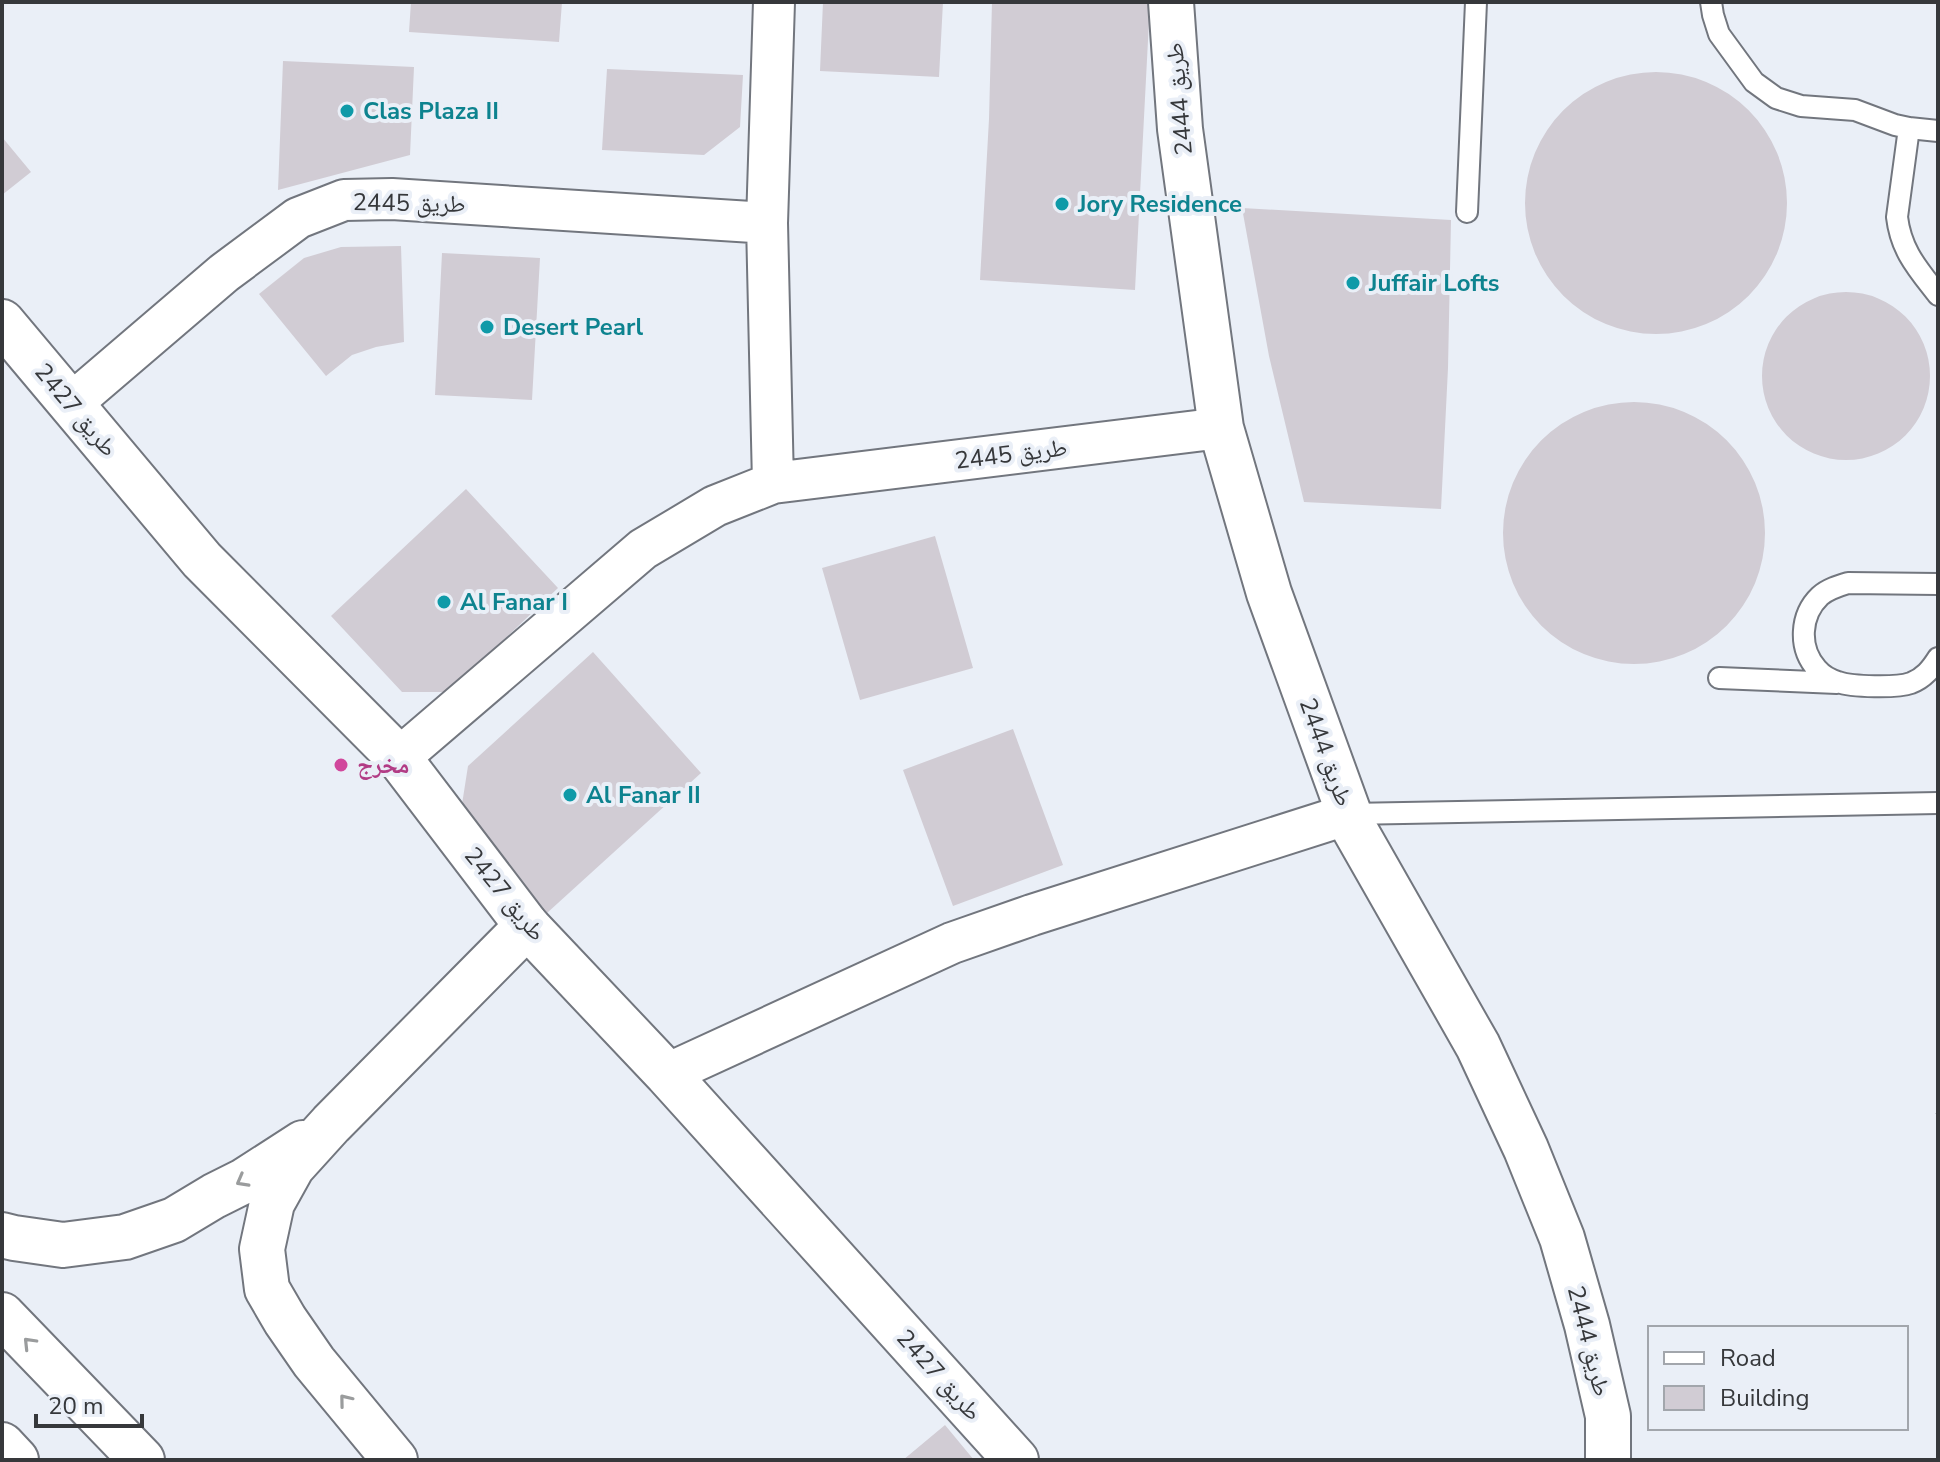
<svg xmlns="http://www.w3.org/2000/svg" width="1940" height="1462" viewBox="0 0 1940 1462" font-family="'Nunito Sans','Noto Naskh Arabic',sans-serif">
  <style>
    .building { fill: #d1ccd4 }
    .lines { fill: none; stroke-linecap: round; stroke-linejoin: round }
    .service-casing { stroke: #72767e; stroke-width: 24 }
    .minor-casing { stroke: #72767e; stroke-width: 44 }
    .tertiary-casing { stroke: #72767e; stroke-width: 48 }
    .motorway-casing { stroke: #72767e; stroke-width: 48 }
    .path { stroke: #aeb2b8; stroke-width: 5; stroke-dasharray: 8 4; stroke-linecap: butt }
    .service { stroke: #fff; stroke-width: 20 }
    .minor { stroke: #fff; stroke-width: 40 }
    .tertiary { stroke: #fff; stroke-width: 44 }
    .motorway { stroke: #fff; stroke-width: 44 }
    .oneway { stroke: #9a9c9d }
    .culture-dot { fill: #0f9aa8; stroke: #eaeff7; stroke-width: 3 }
    .hotel-dot { fill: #d1479c; stroke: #eaeff7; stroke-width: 3 }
    .labels { text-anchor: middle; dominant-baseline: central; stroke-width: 8; stroke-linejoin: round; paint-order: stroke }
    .street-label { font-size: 24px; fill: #36383b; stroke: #eaeff7 }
    .culture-label { font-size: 24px; font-weight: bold; fill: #0d838f; stroke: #eaeff7; text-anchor: start }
    .hotel-label { font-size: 24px; font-weight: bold; fill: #b23c85; stroke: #eaeff7; text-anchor: start }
  </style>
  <rect width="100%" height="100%" fill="#eaeff7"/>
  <!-- building -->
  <path class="building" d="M411 2H562L559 42 409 32Z
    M823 2H943L939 77 820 71Z
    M992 2H1150L1135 290 980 280 989 119Z
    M283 61 414 67 410 155 278 190Z
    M607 69 743 75 740 127 704 155 602 150Z
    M1525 203a131 131 0 1 1 262 0a131 131 0 1 1-262 0Z
    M2 137 31 172 2 195Z
    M1242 208 1451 220 1448 368 1441 509 1304 502 1269 356Z
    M401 246 404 342 376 347 352 355 326 376 259 294 304 258 341 247Z
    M442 253 540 258 532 400 435 395Z
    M1762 376a84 84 0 1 1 168 0a84 84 0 1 1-168 0Z
    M1503 533a131 131 0 1 1 262 0a131 131 0 1 1-262 0Z
    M466 489 558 588 449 692H402L331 616Z
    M935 536 973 668 860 700 822 568Z
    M593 652 701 773 547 913 460 817 468 766Z
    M1013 729 1063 865 953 906 903 770Z
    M945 1425 974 1460H903Z"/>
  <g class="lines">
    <!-- service casing -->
    <g class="service-casing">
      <path id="service" d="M1711 2 1713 15 1719 34 1754 82 1776 98 1801 106 1855 110 1895 125 1909 128 1938 131
        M1909 128 1897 217C1901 251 1918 269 1938 295
        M1467 212 1476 2
        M1938 584 1848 583C1838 586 1828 589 1820 596 1800 615 1798 648 1817 669 1822 675 1831 680 1838 682 1852 687 1897 688 1911 683 1924 678 1931 669 1938 658
        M1719 678 1837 683
        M1349 814 1938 803"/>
    </g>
    <!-- minor casing -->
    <g class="minor-casing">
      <path id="minor" d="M72 403 224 273 298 218 344 200 392 199 767 223
        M773 483 767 223 774 2
        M399 758 643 549 715 506 773 483 1221 428
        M667 1074 952 943 1032 915 1349 814"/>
    </g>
    <!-- tertiary casing -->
    <g class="tertiary-casing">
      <path id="tertiary" d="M1171 2 1180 129 1221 428 1269 593 1355 830 1478 1046 1526 1149 1562 1238 1587 1325 1608 1416V1460
        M2 322 202 560 399 758 527 926 667 1074 1016 1460"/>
    </g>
    <!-- motorway casing -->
    <g class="motorway-casing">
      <path id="motorway" d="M2 1235 14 1238 63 1245 125 1237 174 1220 214 1196 244 1181 303 1143
        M2 1315 142 1460
        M2 1445 16 1460
        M395 1460 314 1362 285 1320 267 1289 262 1249 272 1203 292 1167 331 1124 527 926"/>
    </g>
    <!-- path -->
    <path class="path" d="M1938 1113V1114"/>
    <!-- service -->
    <use href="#service" class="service"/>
    <!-- minor -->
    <use href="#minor" class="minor"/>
    <!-- tertiary -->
    <use href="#tertiary" class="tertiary"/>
    <!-- motorway -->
    <use href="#motorway" class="motorway"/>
  </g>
  <!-- one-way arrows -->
  <defs><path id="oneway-chevron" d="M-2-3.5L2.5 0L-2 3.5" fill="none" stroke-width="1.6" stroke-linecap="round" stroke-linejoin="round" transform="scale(2)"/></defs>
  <g class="oneway">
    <use href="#oneway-chevron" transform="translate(242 1181) rotate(151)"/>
    <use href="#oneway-chevron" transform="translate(29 1343) rotate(-134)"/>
    <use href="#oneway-chevron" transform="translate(345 1400) rotate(-129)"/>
  </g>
  <!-- markers -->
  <g class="culture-dot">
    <circle cx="347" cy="111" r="8"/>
    <circle cx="1062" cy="204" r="8"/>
    <circle cx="1353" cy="283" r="8"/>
    <circle cx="487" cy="327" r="8"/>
    <circle cx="444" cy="602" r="8"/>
    <circle cx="570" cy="795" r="8"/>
  </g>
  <circle class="hotel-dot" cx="341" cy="765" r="8"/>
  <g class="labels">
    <!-- street labels -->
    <g class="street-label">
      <text transform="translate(1179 99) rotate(-95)">طريق 2444</text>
      <text transform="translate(409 203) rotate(1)">طريق 2445</text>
      <text transform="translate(76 410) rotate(50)">طريق 2427</text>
      <text transform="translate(1011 454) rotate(-7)">طريق 2445</text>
      <text transform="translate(1326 752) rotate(70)">طريق 2444</text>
      <text transform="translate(505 894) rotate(51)">طريق 2427</text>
      <text transform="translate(1589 1341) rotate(76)">طريق 2444</text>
      <text transform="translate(939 1375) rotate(48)">طريق 2427</text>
    </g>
    <!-- culture labels -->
    <g class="culture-label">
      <text x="363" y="111">Clas Plaza II</text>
      <text x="1078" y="204">Jory Residence</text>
      <text x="1369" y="283">Juffair Lofts</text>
      <text x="503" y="327">Desert Pearl</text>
      <text x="460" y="602">Al Fanar I</text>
      <text x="586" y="795">Al Fanar II</text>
    </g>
    <!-- hotel labels -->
    <g class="hotel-label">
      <text x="357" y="765">مخرج</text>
    </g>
  </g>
  <!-- border -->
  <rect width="1940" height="1462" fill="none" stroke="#36383b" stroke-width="8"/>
  <!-- legend -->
  <rect x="1648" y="1326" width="260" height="104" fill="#eaeff7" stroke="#a2a6ac" stroke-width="2"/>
  <rect x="1664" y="1352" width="40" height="12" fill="#ffffff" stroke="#a2a6ac" stroke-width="2"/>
  <text x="1720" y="1366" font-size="24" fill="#36383b">Road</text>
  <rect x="1664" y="1386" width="40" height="24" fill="#d1ccd4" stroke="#a2a6ac" stroke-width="2"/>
  <text x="1720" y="1406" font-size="24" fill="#36383b">Building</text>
  <!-- scale -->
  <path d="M36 1414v12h106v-12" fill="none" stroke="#36383b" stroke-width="4"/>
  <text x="48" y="1414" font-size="24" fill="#36383b" stroke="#eaeff7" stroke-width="6" paint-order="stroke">20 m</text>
</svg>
